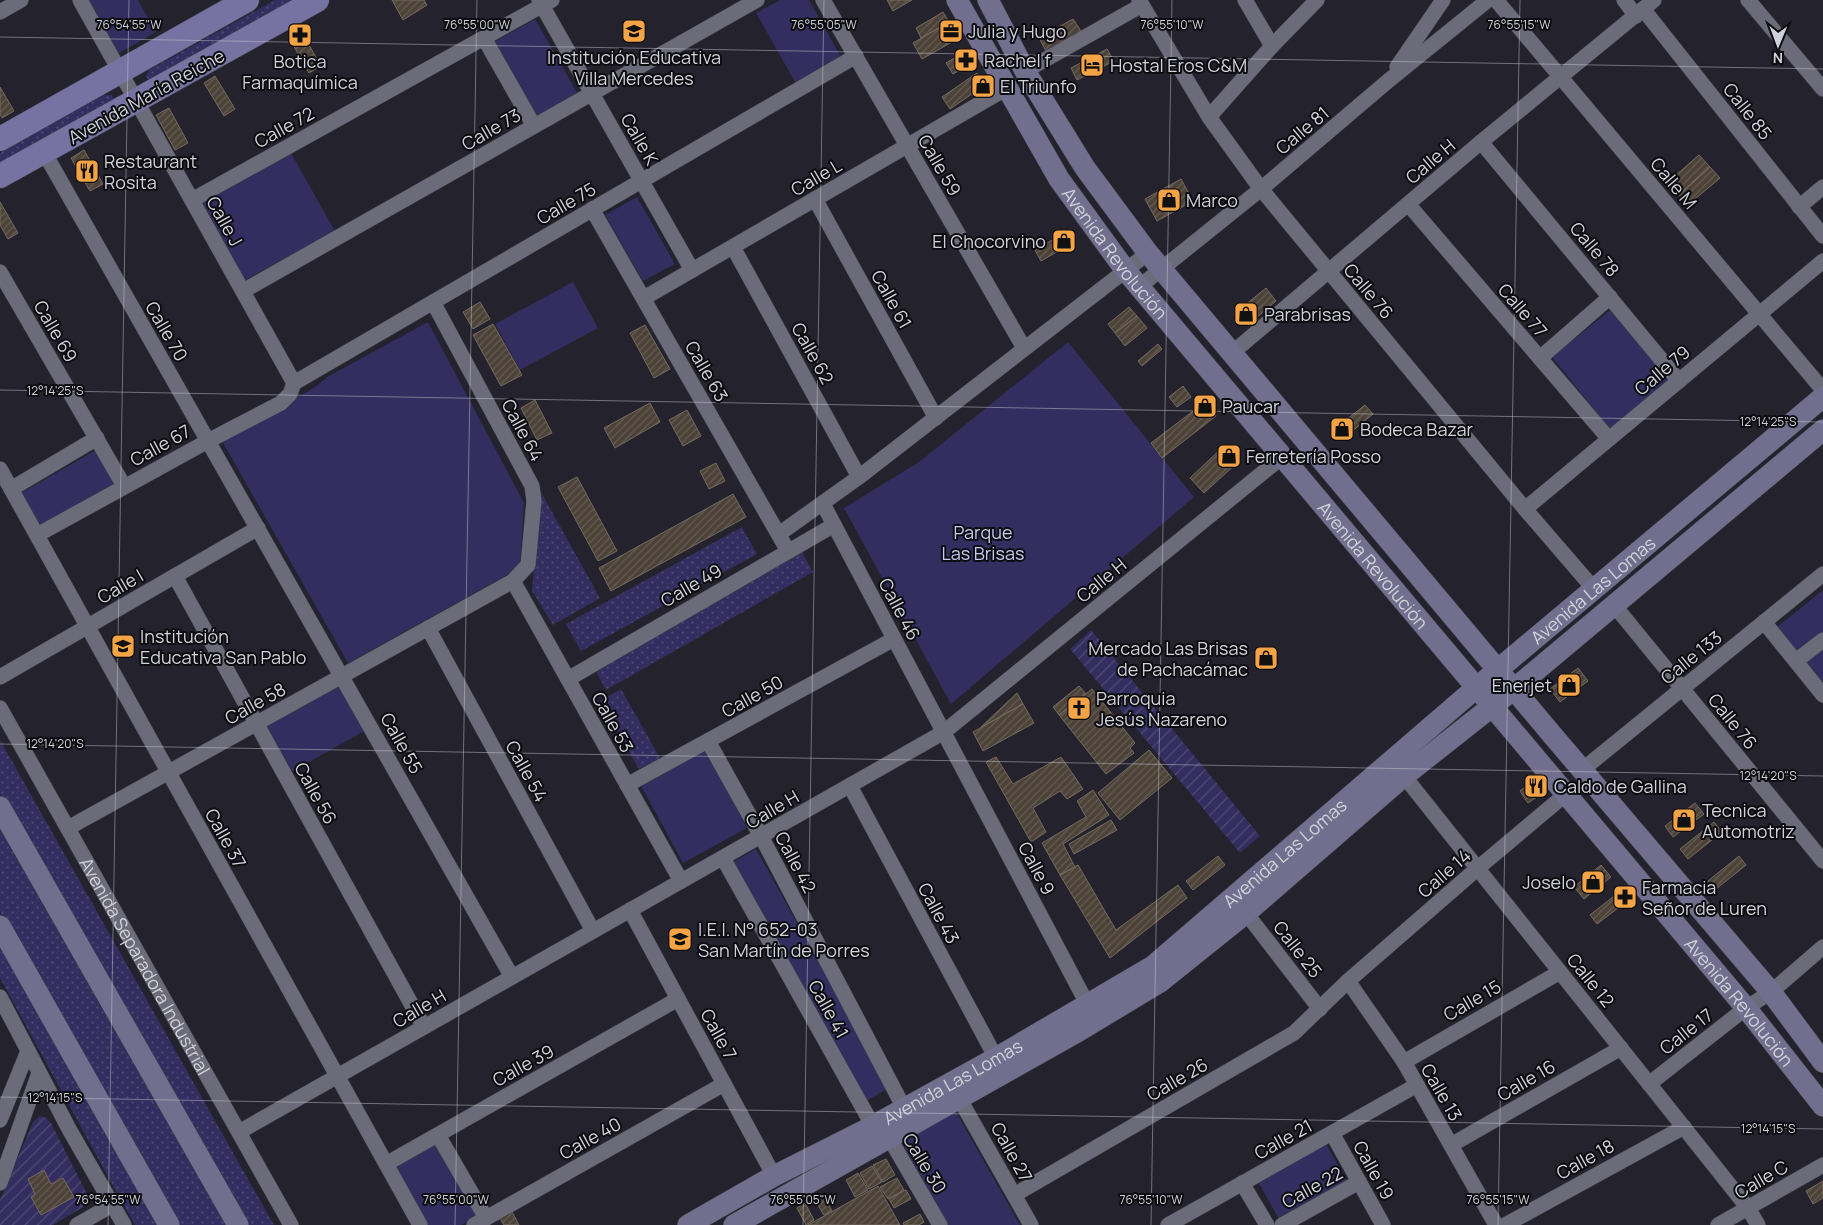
<svg xmlns="http://www.w3.org/2000/svg" width="1823" height="1225" viewBox="0 0 1823 1225" font-family="Manrope,sans-serif">
  <style>
    .grass { fill: url(#grass-dots) }
    .park { fill: #342d5f }
    .garden { fill: url(#garden-furrows) }
    .building { fill: url(#building-hatch); stroke: #756a5f }
    .lines { fill: none; stroke-linecap: round; stroke-linejoin: round }
    .street-casing { stroke: #3f3f48; stroke-width: 16 }
    .secondary-casing { stroke: #3f3f48; stroke-width: 22 }
    .primary-casing { stroke: #3f3f48; stroke-width: 25 }
    .street { stroke: #6b6b79; stroke-width: 15 }
    .secondary { stroke: #716f8d; stroke-width: 21 }
    .primary { stroke: #7672a1; stroke-width: 24 }
    .ticks { fill: none; stroke: #d2d2da; stroke-width: 1; stroke-opacity: 0.45 }
    .labels { text-anchor: middle; dominant-baseline: central; stroke-width: 4; stroke-linejoin: round; paint-order: stroke }
    .poi-label { font-size: 18px; fill: #d2d2da; stroke: #0c0c11; text-anchor: start }
    .street-label { font-size: 18px; fill: #d2d2da; stroke: #0c0c11 }
    .park-label { font-size: 18px; fill: #c9c7ef; stroke: #0c0c11 }
    .ticks-label { font-size: 12px; text-anchor: middle; fill: #d2d2da; stroke: #0c0c11; stroke-width: 4; stroke-linejoin: round; paint-order: stroke }
  </style>
  <defs>
    <pattern id="grass-dots" width="8" height="8" patternUnits="userSpaceOnUse" patternTransform="scale(1.25)"><rect width="8" height="8" fill="#342d5f"/><path d="M2 2h.1M6 6h.1" fill="none" stroke="#504b75" stroke-width="1.8" stroke-linecap="round"/></pattern>
    <pattern id="garden-furrows" width="10" height="10" patternUnits="userSpaceOnUse" patternTransform="scale(1.25)"><rect width="10" height="10" fill="#342d5f"/><path d="M-1 1l2-2M0 10L10 0M9 11l2-2" fill="none" stroke="#504b75"/></pattern>
    <pattern id="building-hatch" width="6" height="6" patternUnits="userSpaceOnUse" patternTransform="scale(1.25)"><rect width="6" height="6" fill="#4c4238"/><path d="M-1 1l2-2M0 6l6-6M5 7l2-2" fill="none" stroke="#655c54"/></pattern>
  </defs>
  <rect width="100%" height="100%" fill="#23222d"/>
  <!-- grass -->
  <path class="grass" d="M275 0H300L149 81 146 76 149 70Z
    M104 95H112L114 99 0 168V153Z
    M541 492 600 598 553 625 532 591Z
    M742 527 757 554 581 651 566 624Z
    M802 552 813 572 606 690 595 670Z
    M621 689 660 758 639 769 600 701Z
    M0 740 274 1225H245L0 794Z
    M0 820 231 1225H177L0 912Z
    M0 943 160 1225H135L119 1197 0 978Z"/>
  <!-- park -->
  <path class="park" d="M84 0H138L156 32 116 55Z
    M780 0H809L841 57 795 82 756 13Z
    M535 19 578 94 530 121 487 46Z
    M291 153 335 231 245 280 202 203Z
    M637 197 675 264 643 281 605 215Z
    M573 282 598 328 520 370 495 324Z
    M1614 307 1673 379 1610 429 1552 357Z
    M428 322 524 503 520 565 514 571 348 663 222 441 315 387 327 377Z
    M1068 342 1194 497 951 704 844 508 919 462Z
    M96 450 116 484 41 527 21 493Z
    M1823 590V633L1798 653 1777 627Z
    M1823 648V682L1806 662Z
    M340 684 366 730 291 772 265 726Z
    M705 750 747 828 683 863 640 784Z
    M756 849 889 1088 864 1102 731 863Z
    M955 1110 1020 1225H948L900 1140Z
    M436 1141 477 1216 461 1225H427L393 1164Z
    M1326 1144 1347 1181 1279 1219 1258 1182Z"/>
  <!-- garden -->
  <path class="garden" d="M1091 630 1260 836 1240 853 1070 649Z
    M40 1116 46 1118 51 1123 87 1194 83 1207 53 1225H0V1200L33 1122Z"/>
  <!-- building -->
  <path class="building" d="M392 0H424L427 5 403 20Z
    M887 0H912L893 11Z
    M943 12 949 22 921 38 916 28Z
    M1073 19 1081 31 1046 51 1039 38Z
    M949 22 959 38 922 59 913 43Z
    M301 31 321 66 309 73 289 38Z
    M1107 49 1114 61 1077 80 1071 68Z
    M963 53 970 64 953 74 946 63Z
    M977 73 985 85 950 109 942 97Z
    M215 76 235 109 224 116 204 83Z
    M0 87 14 111 2 118 0 114Z
    M169 108 188 143 175 150 156 115Z
    M84 150 103 184 90 191 71 158Z
    M1699 155 1710 167 1679 195 1668 182Z
    M1710 167 1720 178 1688 205 1679 195Z
    M1181 179 1193 201 1157 221 1145 199Z
    M0 202 18 233 8 239 0 225Z
    M1063 234 1069 245 1041 261 1035 250Z
    M1266 288 1276 301 1250 323 1245 325 1241 323 1234 314Z
    M480 302 490 319 473 329 463 312Z
    M1129 307 1137 316 1115 333 1108 324Z
    M1137 316 1147 328 1125 346 1115 333Z
    M493 324 522 375 501 386 473 335Z
    M645 325 670 369 654 378 630 333Z
    M1158 344 1162 349 1142 366 1138 361Z
    M1183 386 1191 397 1177 407 1169 397Z
    M535 400 552 433 537 440 521 408Z
    M1205 402 1216 416 1162 458 1151 443Z
    M650 403 660 422 615 448 604 428Z
    M1365 405 1373 414 1340 441 1332 431Z
    M687 410 701 436 683 446 669 420Z
    M1224 446 1239 461 1204 493 1190 478Z
    M716 463 725 481 709 489 700 471Z
    M577 477 617 551 598 561 558 487Z
    M733 494 746 517 611 591 599 568Z
    M1578 668 1588 681 1560 702 1550 689Z
    M1079 686 1086 694 1059 715 1053 707Z
    M1092 689 1135 743 1130 748 1134 753 1106 774 1059 715Z
    M1017 693 1023 704 980 728Z
    M1023 704 1034 723 983 751 973 732Z
    M1149 750 1172 778 1120 820 1098 793Z
    M996 757 1013 784 1061 757 1083 789 1067 799 1060 791 1033 808 1046 832 1031 842 986 762Z
    M1535 780 1544 792 1528 803 1520 791Z
    M1093 790 1109 815 1063 844 1075 867 1060 875 1042 843 1086 817 1077 801Z
    M1695 803 1704 814 1673 837 1665 826Z
    M1111 820 1117 830 1074 854 1069 844Z
    M1714 822 1722 832 1688 859 1680 849Z
    M1218 856 1225 865 1193 890 1186 881Z
    M1739 856 1746 865 1715 890 1708 881Z
    M1078 865 1116 930 1178 885 1187 898 1110 958 1060 875Z
    M1601 865 1611 877 1584 899 1574 887Z
    M1623 889 1630 899 1597 924 1590 915Z
    M886 1159 895 1175 883 1182 873 1165Z
    M872 1166 882 1182 869 1189 860 1173Z
    M44 1170 51 1184 63 1178 74 1197 41 1215 31 1197 35 1194 28 1179Z
    M858 1173 868 1190 855 1197 846 1180Z
    M897 1178 904 1190 888 1199 880 1187Z
    M1823 1181V1198L1813 1204 1806 1191Z
    M878 1186 900 1225H808Z
    M906 1190 911 1199 894 1208 889 1199Z
    M823 1194 832 1211 824 1215 814 1199Z
    M805 1203 814 1220 806 1225 797 1208Z
    M510 1208 519 1225H504L498 1215Z
    M920 1214 924 1222 919 1225H904L903 1223Z"/>
  <g class="lines">
    <!-- street casing -->
    <g class="street-casing">
      <g id="street">
        <path d="M80 0 294 383"/>
        <path d="M539 0 692 270"/>
        <path d="M823 0 1024 348"/>
        <path d="M1139 0 1209 117 1261 189 1525 509 1594 589"/>
        <path d="M1245 0 1272 46"/>
        <path d="M1496 0 1823 390"/>
        <path d="M1624 0 1636 16"/>
        <path d="M1748 0 1823 89"/>
        <path d="M1643 9 1823 236"/>
        <path d="M0 12 21 0"/>
        <path d="M484 38 534 126"/>
        <path d="M1397 67 1443 0"/>
        <path d="M1025 71 1142 5"/>
        <path d="M1209 117 1272 46 1317 0"/>
        <path d="M1481 142 1679 381"/>
        <path d="M44 152 512 977"/>
        <path d="M815 199 936 418"/>
        <path d="M192 200 552 0"/>
        <path d="M1408 204 1609 439"/>
        <path d="M1799 207 1823 187"/>
        <path d="M592 209 788 551"/>
        <path d="M733 247 859 477"/>
        <path d="M0 272 124 486"/>
        <path d="M1139 287 1261 189 1388 81 1488 0"/>
        <path d="M243 291 757 0"/>
        <path d="M644 298 1007 88"/>
        <path d="M1232 353 1481 142 1654 0"/>
        <path d="M1540 358 1610 297"/>
        <path d="M294 383 856 56"/>
        <path d="M0 469 420 1225"/>
        <path d="M11 489 97 438"/>
        <path d="M823 504 1092 1013"/>
        <path d="M1525 509 1823 261"/>
        <path d="M779 534 859 477 1148 253"/>
        <path d="M37 535 208 441 281 403 290 394 294 383"/>
        <path d="M175 576 424 1027"/>
        <path d="M513 581 681 881"/>
        <path d="M1614 605 1823 861"/>
        <path d="M1764 622 1823 695"/>
        <path d="M428 628 593 931"/>
        <path d="M1796 661 1823 640"/>
        <path d="M0 677 258 528"/>
        <path d="M568 679 834 525"/>
        <path id="s1" d="M0 708 291 1225"/>
        <path d="M708 741 761 836 904 1108"/>
        <path d="M1582 770 1823 574"/>
        <path d="M1404 776 1748 1208 1758 1225"/>
        <path d="M627 785 894 639"/>
        <path d="M850 786 996 1058"/>
        <path d="M68 828 513 581 528 565 534 501 532 486 433 302"/>
        <path d="M723 858 873 1126 890 1139 940 1225"/>
        <path d="M630 910 774 1176"/>
        <path d="M1246 913 1320 1009"/>
        <path d="M1348 981 1404 1062 1496 1225"/>
        <path d="M0 997 69 1129 124 1225"/>
        <path d="M1404 1062 1560 972"/>
        <path d="M1649 1084 1746 1008 1771 992 1823 947"/>
        <path d="M959 1098 1031 1225"/>
        <path d="M0 1120 28 1051"/>
        <path d="M239 1132 944 732 1282 457"/>
        <path d="M1332 1133 1383 1225"/>
        <path d="M438 1135 486 1218"/>
        <path d="M1451 1145 1621 1048"/>
        <path d="M386 1164 678 999"/>
        <path d="M0 1183 39 1073"/>
        <path d="M1242 1183 1267 1225"/>
        <path d="M1014 1195 1294 1033 1348 981 1478 868 1566 794"/>
        <path d="M77 1225 112 1205"/>
        <path d="M474 1225 724 1084"/>
        <path d="M1168 1225 1417 1085"/>
        <path d="M1282 1225 1359 1182"/>
        <path d="M1505 1225 1684 1127"/>
        <path d="M1718 1225 1823 1165"/>
      </g>
    </g>
    <!-- secondary casing -->
    <g class="secondary-casing">
      <g id="secondary">
        <path id="s2" d="M957 0 1059 179 1126 271 1746 1008 1823 1106"/>
        <path d="M988 0 1025 71 1085 168 1148 253 1554 737 1771 992 1823 1062"/>
        <path d="M0 807 238 1225"/>
        <path d="M0 926 169 1225"/>
        <path id="s3" d="M688 1225 774 1176 873 1126 996 1058 1153 966 1476 688 1823 397"/>
        <path d="M734 1225 1077 1032 1160 982 1246 913 1404 776 1514 689 1823 430"/>
      </g>
    </g>
    <!-- primary casing -->
    <g class="primary-casing">
      <path id="primary" d="M0 139 247 0
        M0 176 317 0"/>
    </g>
    <!-- street -->
    <use href="#street" class="street"/>
    <!-- secondary -->
    <use href="#secondary" class="secondary"/>
    <!-- primary -->
    <use href="#primary" class="primary"/>
  </g>
  <!-- ticks -->
  <path class="ticks" d="M0 37 1823 69M0 390 1823 422M0 744 1823 776M0 1097 1823 1129M108 1225 129 0M455 1225 477 0M803 1225 824 0M1151 1225 1172 0M1498 1225 1520 0"/>
  <!-- icons -->
  <defs>
    <g id="school-square" transform="scale(1.25)"><rect x="-9" y="-9" width="18" height="18" rx="4" fill="#f4a345" stroke="#0c0c11"/><path d="M0-5L7-2L0 1L-7-2ZM-4 1L0 2.5L4 1V4Q0 6-4 4Z" fill="#111"/></g>
    <g id="office-square" transform="scale(1.25)"><rect x="-9" y="-9" width="18" height="18" rx="4" fill="#f4a345" stroke="#0c0c11"/><path d="M-6-3h4V-5.5h4V-3h4V5H-6ZM-1-4.5V-3h2v-1.5ZM-6 0V1H6V0Z" fill="#111"/></g>
    <g id="pharmacy-square" transform="scale(1.25)"><rect x="-9" y="-9" width="18" height="18" rx="4" fill="#f4a345" stroke="#0c0c11"/><path d="M-2-6h4v4h4v4h-4v4h-4v-4h-4v-4h4Z" fill="#111"/></g>
    <g id="hotel-square" transform="scale(1.25)"><rect x="-9" y="-9" width="18" height="18" rx="4" fill="#f4a345" stroke="#0c0c11"/><path d="M-6-4.5h1.5V1H6V5H4.5V3h-9V5H-6ZM-4 0a1.8 1.8 0 1 1 3.6 0ZM.5 0V-2.5h3Q6-2.5 6 0Z" fill="#111"/></g>
    <g id="shop-square" transform="scale(1.25)"><rect x="-9" y="-9" width="18" height="18" rx="4" fill="#f4a345" stroke="#0c0c11"/><path d="M-5-2.5h2.3a2.7 3.5 0 0 1 5.4 0H5L5.5 6h-11ZM-1.5-2.5h3a1.5 2.3 0 0 0-3 0Z" fill="#111"/></g>
    <g id="restaurant-square" transform="scale(1.25)"><rect x="-9" y="-9" width="18" height="18" rx="4" fill="#f4a345" stroke="#0c0c11"/><path d="M-5-6h1v4h1v-4h1v4h1v-4h1v5L-1.5 .5V6h-2V.5L-5-1ZM5-6V6H3V1.5H1.5Q1.5-4 5-6Z" fill="#111"/></g>
    <g id="church-square" transform="scale(1.25)"><rect x="-9" y="-9" width="18" height="18" rx="4" fill="#f4a345" stroke="#0c0c11"/><path d="M-1.2-6h2.4v3.5h3.3v2.4h-3.3V6h-2.4V-.1h-3.3v-2.4h3.3Z" fill="#111"/></g>
  </defs>
  <g fill-rule="evenodd">
    <use href="#school-square" x="634" y="31"/>
    <use href="#office-square" x="951" y="31"/>
    <use href="#pharmacy-square" x="300" y="35"/>
    <use href="#pharmacy-square" x="966" y="60"/>
    <use href="#hotel-square" x="1092" y="65"/>
    <use href="#shop-square" x="983" y="86"/>
    <use href="#restaurant-square" x="87" y="171"/>
    <use href="#shop-square" x="1169" y="200"/>
    <use href="#shop-square" x="1064" y="241"/>
    <use href="#shop-square" x="1246" y="314"/>
    <use href="#shop-square" x="1205" y="406"/>
    <use href="#shop-square" x="1342" y="429"/>
    <use href="#shop-square" x="1229" y="456"/>
    <use href="#school-square" x="123" y="646"/>
    <use href="#shop-square" x="1266" y="658"/>
    <use href="#shop-square" x="1569" y="685"/>
    <use href="#church-square" x="1079" y="708"/>
    <use href="#restaurant-square" x="1536" y="786"/>
    <use href="#shop-square" x="1684" y="820"/>
    <use href="#shop-square" x="1593" y="882"/>
    <use href="#pharmacy-square" x="1625" y="897"/>
    <use href="#school-square" x="680" y="939"/>
  </g>
  <g class="labels">
    <!-- poi labels -->
    <g class="poi-label">
      <text x="968" y="31">Julia y Hugo</text>
      <text x="634" y="57" text-anchor="middle">Institución Educativa<tspan x="634" dy="21">Villa Mercedes</tspan></text>
      <text x="984" y="60">Rachel f</text>
      <text x="300" y="61" text-anchor="middle">Botica<tspan x="300" dy="21">Farmaquímica</tspan></text>
      <text x="1110" y="65">Hostal Eros C&amp;M</text>
      <text x="1000" y="86">El Triunfo</text>
      <text x="104" y="161">Restaurant<tspan x="104" dy="21">Rosita</tspan></text>
      <text x="1186" y="200">Marco</text>
      <text x="1046" y="241" text-anchor="end">El Chocorvino</text>
      <text x="1264" y="314">Parabrisas</text>
      <text x="1222" y="406">Paucar</text>
      <text x="1360" y="429">Bodeca Bazar</text>
      <text x="1246" y="456">Ferretería Posso</text>
      <text x="140" y="636">Institución<tspan x="140" dy="21">Educativa San Pablo</tspan></text>
      <text x="1248" y="648" text-anchor="end">Mercado Las Brisas<tspan x="1248" dy="21">de Pachacámac</tspan></text>
      <text x="1552" y="685" text-anchor="end">Enerjet</text>
      <text x="1096" y="698">Parroquia<tspan x="1096" dy="21">Jesús Nazareno</tspan></text>
      <text x="1554" y="786">Caldo de Gallina</text>
      <text x="1702" y="810">Tecnica<tspan x="1702" dy="21">Automotriz</tspan></text>
      <text x="1576" y="882" text-anchor="end">Joselo</text>
      <text x="1642" y="887">Farmacia<tspan x="1642" dy="21">Señor de Luren</tspan></text>
      <text x="698" y="929">I.E.I. N° 652-03<tspan x="698" dy="21">San Martín de Porres</tspan></text>
    </g>
    <!-- street labels -->
    <g class="street-label">
      <text transform="translate(146 96) rotate(-29)">Avenida María Reiche</text>
      <text transform="translate(1748 111) rotate(52)">Calle 85</text>
      <text transform="translate(284 127) rotate(-29)">Calle 72</text>
      <text transform="translate(491 129) rotate(-30)">Calle 73</text>
      <text transform="translate(1302 130) rotate(-40)">Calle 81</text>
      <text transform="translate(640 139) rotate(60)">Calle K</text>
      <text transform="translate(1430 161) rotate(-40)">Calle H</text>
      <text transform="translate(940 165) rotate(60)">Calle 59</text>
      <text transform="translate(816 177) rotate(-30)">Calle L</text>
      <text transform="translate(1674 183) rotate(50)">Calle M</text>
      <text transform="translate(566 203) rotate(-30)">Calle 75</text>
      <text transform="translate(225 221) rotate(61)">Calle J</text>
      <text transform="translate(1595 249) rotate(50)">Calle 78</text>
      <text stroke="none"><textPath href="#s2" startOffset="299">Avenida Revolución</textPath></text>
      <text transform="translate(1369 291) rotate(50)">Calle 76</text>
      <text transform="translate(892 299) rotate(61)">Calle 61</text>
      <text transform="translate(1523 310) rotate(49)">Calle 77</text>
      <text transform="translate(56 331) rotate(60)">Calle 69</text>
      <text transform="translate(167 331) rotate(60)">Calle 70</text>
      <text transform="translate(813 353) rotate(61)">Calle 62</text>
      <text transform="translate(1662 370) rotate(-40)">Calle 79</text>
      <text transform="translate(707 371) rotate(60)">Calle 63</text>
      <text transform="translate(523 430) rotate(62)">Calle 64</text>
      <text transform="translate(160 445) rotate(-29)">Calle 67</text>
      <text stroke="none"><textPath href="#s2" startOffset="704">Avenida Revolución</textPath></text>
      <text transform="translate(1101 580) rotate(-39)">Calle H</text>
      <text transform="translate(691 585) rotate(-30)">Calle 49</text>
      <text transform="translate(120 586) rotate(-30)">Calle I</text>
      <text stroke="none"><textPath href="#s3" startOffset="1111">Avenida Las Lomas</textPath></text>
      <text transform="translate(900 609) rotate(62)">Calle 46</text>
      <text transform="translate(1691 657) rotate(-39)">Calle 133</text>
      <text transform="translate(752 696) rotate(-29)">Calle 50</text>
      <text transform="translate(255 703) rotate(-29)">Calle 58</text>
      <text transform="translate(1733 721) rotate(51)">Calle 76</text>
      <text transform="translate(613 722) rotate(61)">Calle 53</text>
      <text transform="translate(402 743) rotate(61)">Calle 55</text>
      <text transform="translate(527 771) rotate(61)">Calle 54</text>
      <text transform="translate(316 793) rotate(61)">Calle 56</text>
      <text transform="translate(772 809) rotate(-30)">Calle H</text>
      <text transform="translate(226 838) rotate(61)">Calle 37</text>
      <text stroke="none"><textPath href="#s3" startOffset="706">Avenida Las Lomas</textPath></text>
      <text transform="translate(796 862) rotate(62)">Calle 42</text>
      <text transform="translate(1037 868) rotate(62)">Calle 9</text>
      <text transform="translate(1444 873) rotate(-41)">Calle 14</text>
      <text transform="translate(939 913) rotate(62)">Calle 43</text>
      <text transform="translate(1298 949) rotate(52)">Calle 25</text>
      <text stroke="none"><textPath href="#s1" startOffset="296">Avenida Separadora Industrial</textPath></text>
      <text transform="translate(1591 980) rotate(51)">Calle 12</text>
      <text transform="translate(1472 1000) rotate(-30)">Calle 15</text>
      <text stroke="none"><textPath href="#s2" startOffset="1274">Avenida Revolución</textPath></text>
      <text transform="translate(419 1008) rotate(-30)">Calle H</text>
      <text transform="translate(829 1009) rotate(61)">Calle 41</text>
      <text transform="translate(1686 1031) rotate(-38)">Calle 17</text>
      <text transform="translate(719 1034) rotate(61)">Calle 7</text>
      <text transform="translate(523 1065) rotate(-29)">Calle 39</text>
      <text transform="translate(1177 1079) rotate(-30)">Calle 26</text>
      <text transform="translate(1526 1080) rotate(-30)">Calle 16</text>
      <text stroke="none"><textPath href="#s3" startOffset="301">Avenida Las Lomas</textPath></text>
      <text transform="translate(1442 1092) rotate(60)">Calle 13</text>
      <text transform="translate(590 1138) rotate(-29)">Calle 40</text>
      <text transform="translate(1283 1139) rotate(-29)">Calle 21</text>
      <text transform="translate(1012 1152) rotate(61)">Calle 27</text>
      <text transform="translate(1585 1159) rotate(-29)">Calle 18</text>
      <text transform="translate(925 1163) rotate(59)">Calle 30</text>
      <text transform="translate(1374 1170) rotate(61)">Calle 19</text>
      <text transform="translate(1761 1179) rotate(-30)">Calle C</text>
      <text transform="translate(1312 1187) rotate(-29)">Calle 22</text>
    </g>
    <!-- park labels -->
    <g class="park-label">
      <text x="983" y="532">Parque<tspan x="983" dy="21">Las Brisas</tspan></text>
    </g>
  </g>
  <g class="ticks-label">
    <text x="129" y="29">76°54'55"W</text>
    <text x="477" y="29">76°55'00"W</text>
    <text x="824" y="29">76°55'05"W</text>
    <text x="1172" y="29">76°55'10"W</text>
    <text x="1519" y="29">76°55'15"W</text>
    <text x="55" y="395">12°14'25"S</text>
    <text x="1768" y="426">12°14'25"S</text>
    <text x="55" y="748">12°14'20"S</text>
    <text x="1768" y="780">12°14'20"S</text>
    <text x="55" y="1102">12°14'15"S</text>
    <text x="1768" y="1133">12°14'15"S</text>
    <text x="108" y="1204">76°54'55"W</text>
    <text x="456" y="1204">76°55'00"W</text>
    <text x="803" y="1204">76°55'05"W</text>
    <text x="1151" y="1204">76°55'10"W</text>
    <text x="1498" y="1204">76°55'15"W</text>
  </g>
  <!-- north arrow -->
  <g transform="translate(1778 45) rotate(181)" stroke="#0c0c11" stroke-width="4" paint-order="stroke">
  <path d="M0-4L9 19L0 12L-9 19Z" fill="#d2d2da"/>
  <text y="-8" font-size="14" font-weight="bold" text-anchor="middle" fill="#d2d2da">N</text>
  </g>
</svg>
